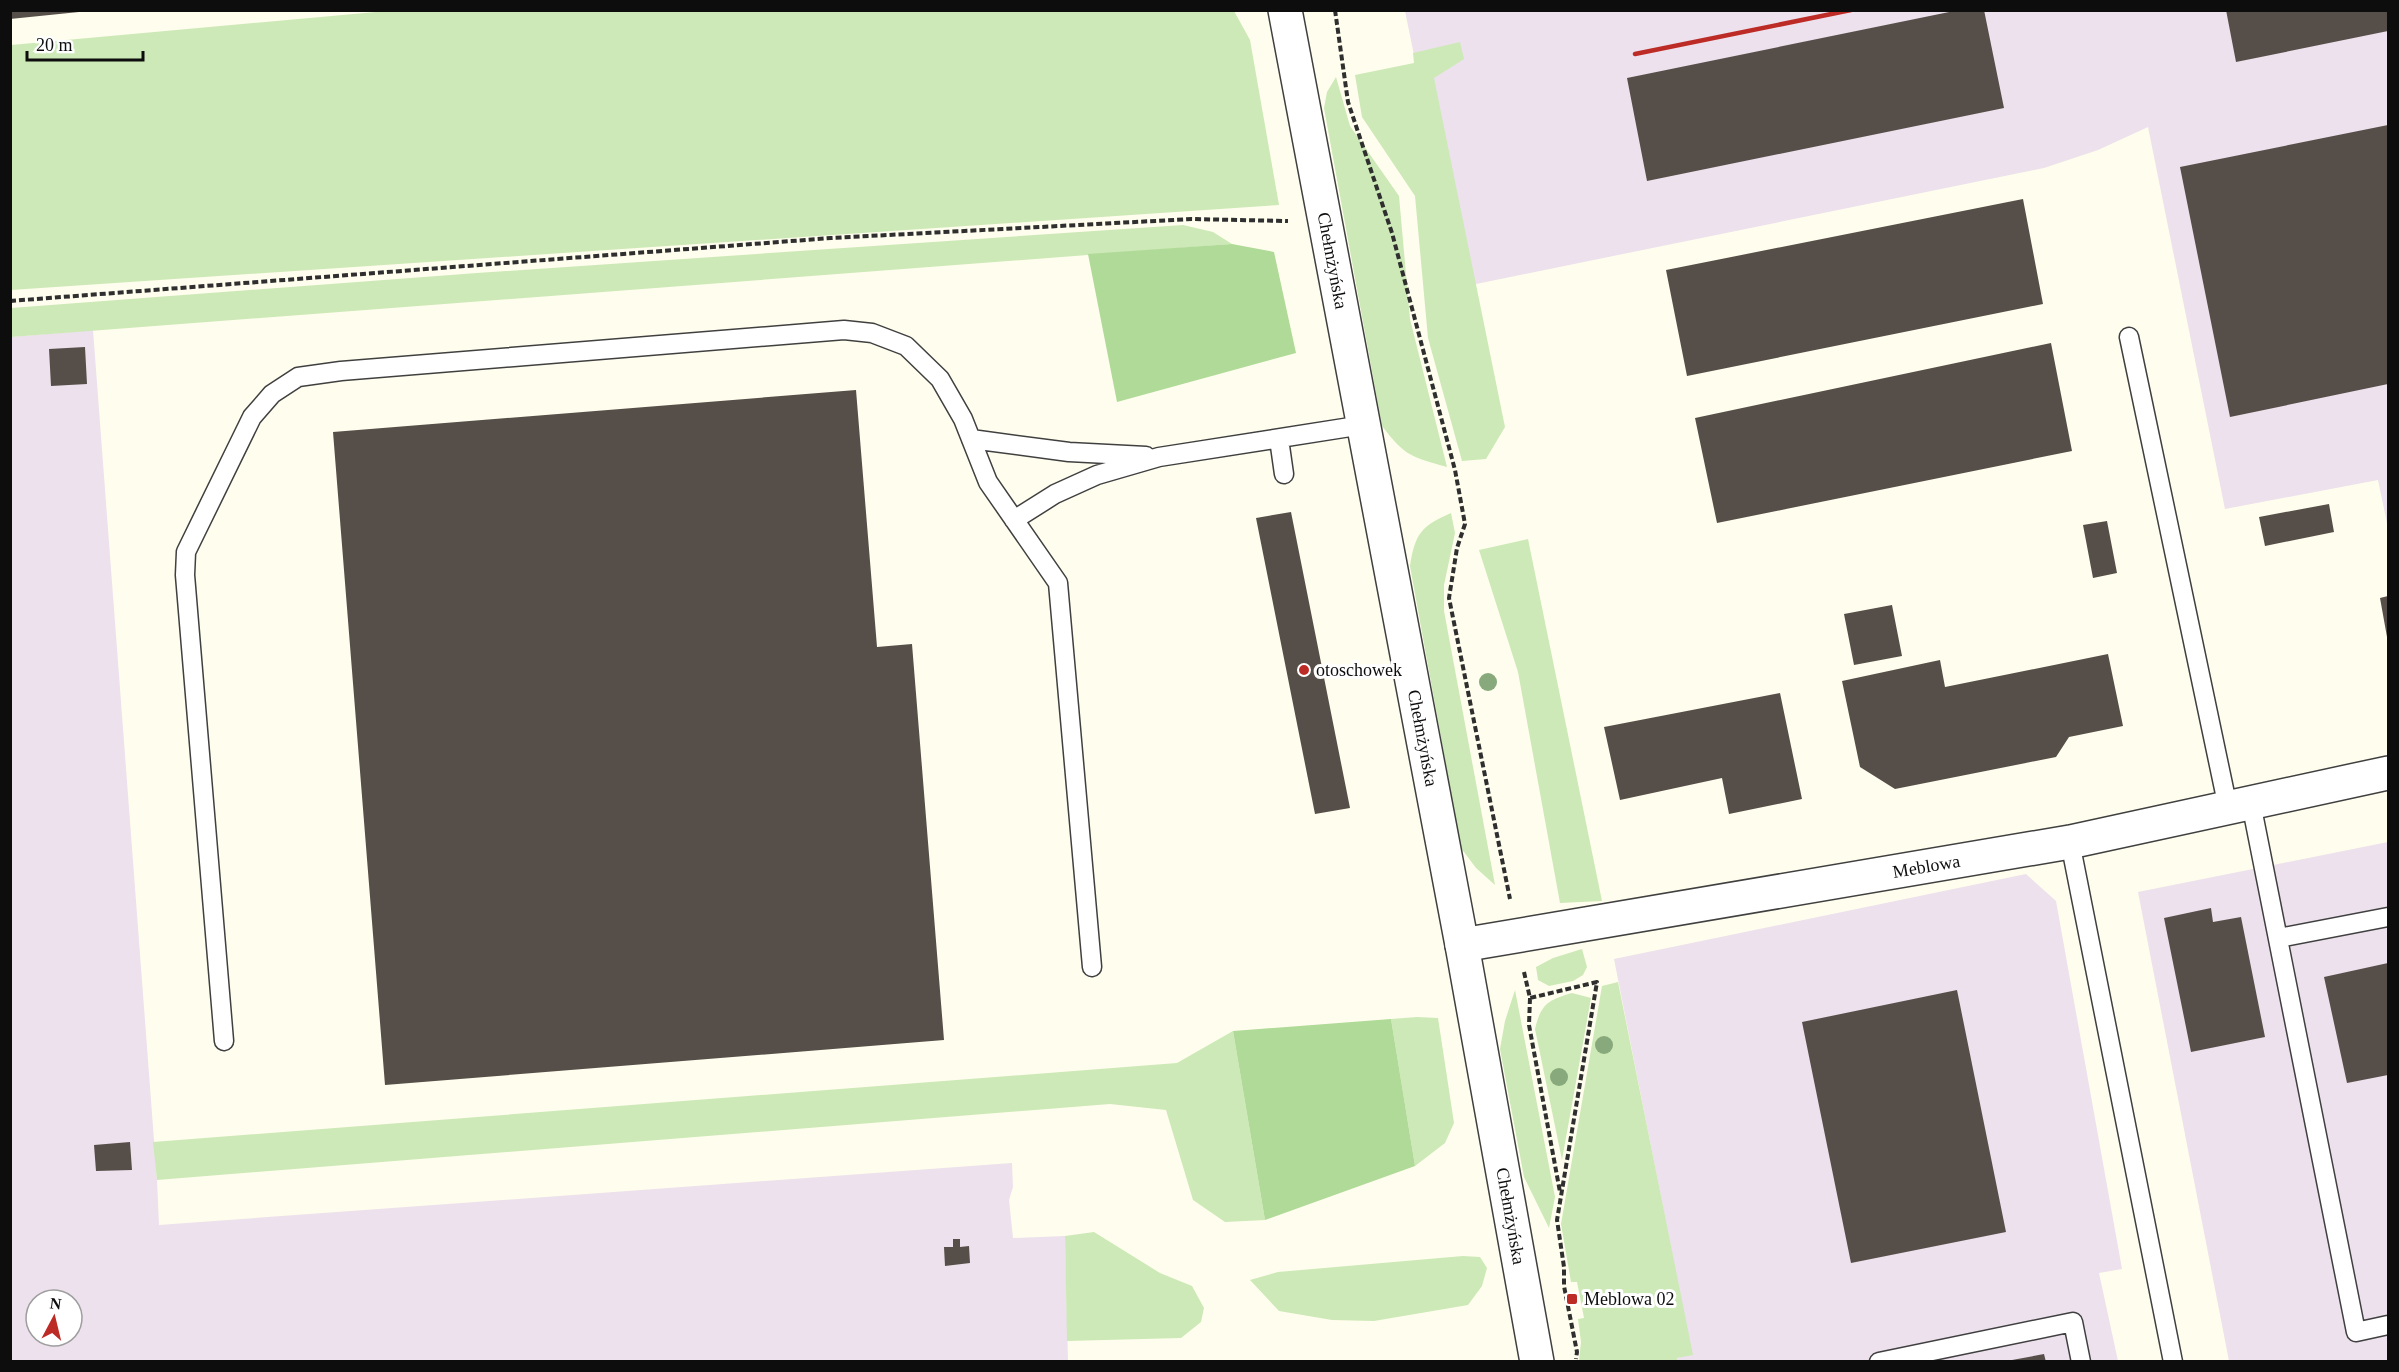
<svg xmlns="http://www.w3.org/2000/svg" width="2399" height="1372" viewBox="0 0 2399 1372" font-family="Georgia,serif">
  <style>
    .industrial { fill: #ece1ec; fill-rule: evenodd }
    .green { fill: #cde9b7 }
    .forest { fill: #afda97 }
    .building { fill: #564f49 }
    .lines { fill: none; stroke-linecap: round; stroke-linejoin: round }
    .service-casing { stroke: #404040; stroke-width: 21 }
    .minor-casing { stroke: #404040; stroke-width: 36 }
    .tertiary-casing { stroke: #404040; stroke-width: 36 }
    .path { stroke: #2f2f2f; stroke-width: 4; stroke-dasharray: 6 3; stroke-linecap: butt }
    .service { stroke: #fff; stroke-width: 18 }
    .minor { stroke: #fff; stroke-width: 33 }
    .tertiary { stroke: #fff; stroke-width: 33 }
    .rail { stroke: #bd2b26; stroke-width: 4.5 }
    .tree { fill: #88a97b }
    .poi-dot { fill: #bd2b26; stroke: #fff; stroke-width: 2 }
    .labels { text-anchor: middle; dominant-baseline: central; stroke-width: 6; stroke-linejoin: round; paint-order: stroke }
    .street-label { font-size: 18px; fill: #0d0d0d; stroke: #fff }
    .poi-label { font-size: 18px; fill: #0d0d0d; stroke: #fff; text-anchor: start }
  </style>
  <rect width="100%" height="100%" fill="#fffded"/>
  <!-- industrial -->
  <path class="industrial" d="M1405 11H2388V528L2378 480 2225 509 2148 127 2098 150 2044 168 1476 284 1462 289Z
    M93 330 157 1180 159 1225 1012 1163 1013 1187 1009 1200 1013 1238 1065 1236 1068 1361 11 1362V337ZM36 1300H72V1336H36Z
    M2388 842V1361H2229L2138 892Z
    M2026 874 2056 901 2122 1269 2099 1273 2118 1361H1678L1677 1358 1692 1354 1614 959Z"/>
  <!-- green -->
  <path class="green" d="M387 11H1234L1250 40 1279 205 11 290V45Z
    M1460 42 1464 59 1434 78 1505 427 1486 459 1462 461 1428 338 1415 196 1362 117 1355 75 1414 63 1413 53Z
    M1336 77 1350 126 1399 196 1410 319 1447 467C1411 457 1405 456 1382 426L1324 108 1327 92Z
    M1183 225 1213 232 1232 244 11 337V308L477 273Z
    M1451 513 1455 533 1444 585V611L1495 885 1476 868 1461 848 1410 566C1415 534 1421 526 1451 513Z
    M1528 539 1602 901 1560 903 1518 672 1479 550Z
    M1582 949 1587 967 1583 975 1573 981 1549 986 1538 980 1536 967 1553 958Z
    M1618 982 1693 1355 1677 1358 1678 1361H1579L1581 1342 1578 1319 1584 1318 1577 1282H1571L1561 1224 1602 986Z
    M1515 990 1555 1197 1549 1228 1524 1177 1500 1049 1505 1021Z
    M1572 993 1591 998 1562 1160 1535 1029C1541 1004 1548 1000 1572 993Z
    M1417 1017 1438 1018 1454 1123 1445 1143 1415 1166 1391 1019Z
    M1233 1031 1265 1220 1225 1222 1193 1200 1166 1110 1110 1104 157 1180 153 1142 1177 1063Z
    M1094 1232 1160 1273 1192 1286 1204 1308 1201 1322 1181 1338 1067 1341 1065 1236Z
    M1463 1256 1480 1257 1487 1268 1482 1286 1468 1305 1374 1321 1332 1320 1279 1311 1250 1280 1278 1272Z"/>
  <!-- forest -->
  <path class="forest" d="M1232 244 1274 252 1296 353 1117 402 1088 254Z
    M1391 1019 1415 1166 1265 1220 1233 1031Z"/>
  <!-- building -->
  <path class="building" d="M10 10H79V12L10 19Z
    M1959 10H1984L2004 108 1647 181 1627 78Z
    M2226 10H2388V31L2236 62Z
    M2388 125V384L2230 417 2180 167Z
    M2023 199 2043 304 1687 376 1666 270Z
    M2051 343 2072 451 1717 523 1695 418Z
    M85 347 87 384 51 386 49 349Z
    M856 390 877 647 912 644 944 1040 385 1085 333 432Z
    M2329 504 2334 532 2265 546 2259 517Z
    M1291 512 1350 808 1315 814 1256 518Z
    M2107 521 2117 573 2093 578 2083 525Z
    M2388 596V637H2387L2380 598Z
    M1892 605 1902 656 1854 665 1844 614Z
    M2108 654 2123 726 2069 737 2056 757 1895 789 1860 767 1842 681 1940 660 1945 687Z
    M1780 693 1802 799 1729 814 1722 778 1620 800 1604 727Z
    M2211 908 2213 922 2241 917 2265 1037 2191 1052 2164 918Z
    M2388 963V1075L2347 1083 2324 977Z
    M1957 990 2006 1232 1851 1263 1802 1022Z
    M130 1142 132 1170 96 1171 94 1145Z
    M953 1239H960V1247L969 1246 970 1263 945 1266 944 1247H953Z
    M2044 1354 2046 1362H2013L2012 1360Z"/>
  <g class="lines">
    <!-- service casing -->
    <g class="service-casing">
      <path id="service" d="M2129 337 2228 808
        M971 439 1069 452 1146 456
        M1279 439 1284 474
        M1014 520 1055 494 1097 475 1159 457 1363 425
        M2251 803 2356 1332 2388 1325
        M2070 842 2173 1362
        M2279 938 2388 917
        M224 1041 185 575 186 552 252 417 272 394 298 377 341 371 844 330 872 333 906 346 940 379 963 419 988 482 1058 583 1092 967
        M1879 1362 2073 1322 2081 1362"/>
    </g>
    <!-- minor casing -->
    <g class="minor-casing">
      <g id="minor">
        <path id="s1" d="M1462 945 2070 842 2388 773"/>
      </g>
    </g>
    <!-- tertiary casing -->
    <g class="tertiary-casing">
      <g id="tertiary">
        <path id="s2" d="M1285 10 1462 945 1537 1362"/>
      </g>
    </g>
    <!-- path -->
    <path class="path" d="M1335 10 1348 102 1392 233 1455 470 1465 524 1457 548 1449 598 1510 899
      M10 301 831 238 1192 219 1288 221
      M1524 972 1530 998 1597 982 1557 1220 1564 1267V1286L1577 1352 1576 1359
      M1530 998 1529 1025 1560 1192"/>
    <!-- service -->
    <use href="#service" class="service"/>
    <!-- minor -->
    <use href="#minor" class="minor"/>
    <!-- tertiary -->
    <use href="#tertiary" class="tertiary"/>
    <!-- rail -->
    <path class="rail" d="M1635 54 1851 10"/>
  </g>
  <!-- trees -->
  <g class="tree">
    <circle cx="1488" cy="682" r="9"/>
    <circle cx="1604" cy="1045" r="9"/>
    <circle cx="1559" cy="1077" r="9"/>
  </g>
  <!-- markers -->
  <g class="poi-dot">
    <circle cx="1304" cy="670" r="6"/>
    <rect x="1566" y="1293" width="12" height="12" rx="3"/>
  </g>
  <g class="labels">
    <!-- street labels -->
    <g class="street-label">
      <text stroke="none"><textPath href="#s2" startOffset="255">Chełmżyńska</textPath></text>
      <text stroke="none"><textPath href="#s2" startOffset="741">Chełmżyńska</textPath></text>
      <text stroke="none"><textPath href="#s1" startOffset="471">Meblowa</textPath></text>
      <text stroke="none"><textPath href="#s2" startOffset="1227">Chełmżyńska</textPath></text>
    </g>
    <!-- poi labels -->
    <g class="poi-label">
      <text x="1316" y="670">otoschowek</text>
      <text x="1584" y="1299">Meblowa 02</text>
    </g>
  </g>
  <!-- border -->
  <rect width="2399" height="1372" fill="none" stroke="#0d0d0d" stroke-width="24"/>
  <!-- north arrow -->
  <g transform="translate(54 1318) rotate(7)"><circle r="28" fill="#ffffff" stroke="#9e9e9e" stroke-width="1.5"/>
  <path d="M0-4.5L10 22L0 15L-10 22Z" fill="#bd2b26"/>
  <text y="-9" font-size="16" font-weight="bold" text-anchor="middle" fill="#0d0d0d">N</text>
  </g>
  <!-- scale -->
  <path d="M27 51v9h116v-9" fill="none" stroke="#0d0d0d" stroke-width="3"/>
  <text x="36" y="51" font-size="18" fill="#0d0d0d" stroke="#ffffff" stroke-width="4.5" paint-order="stroke">20 m</text>
</svg>
